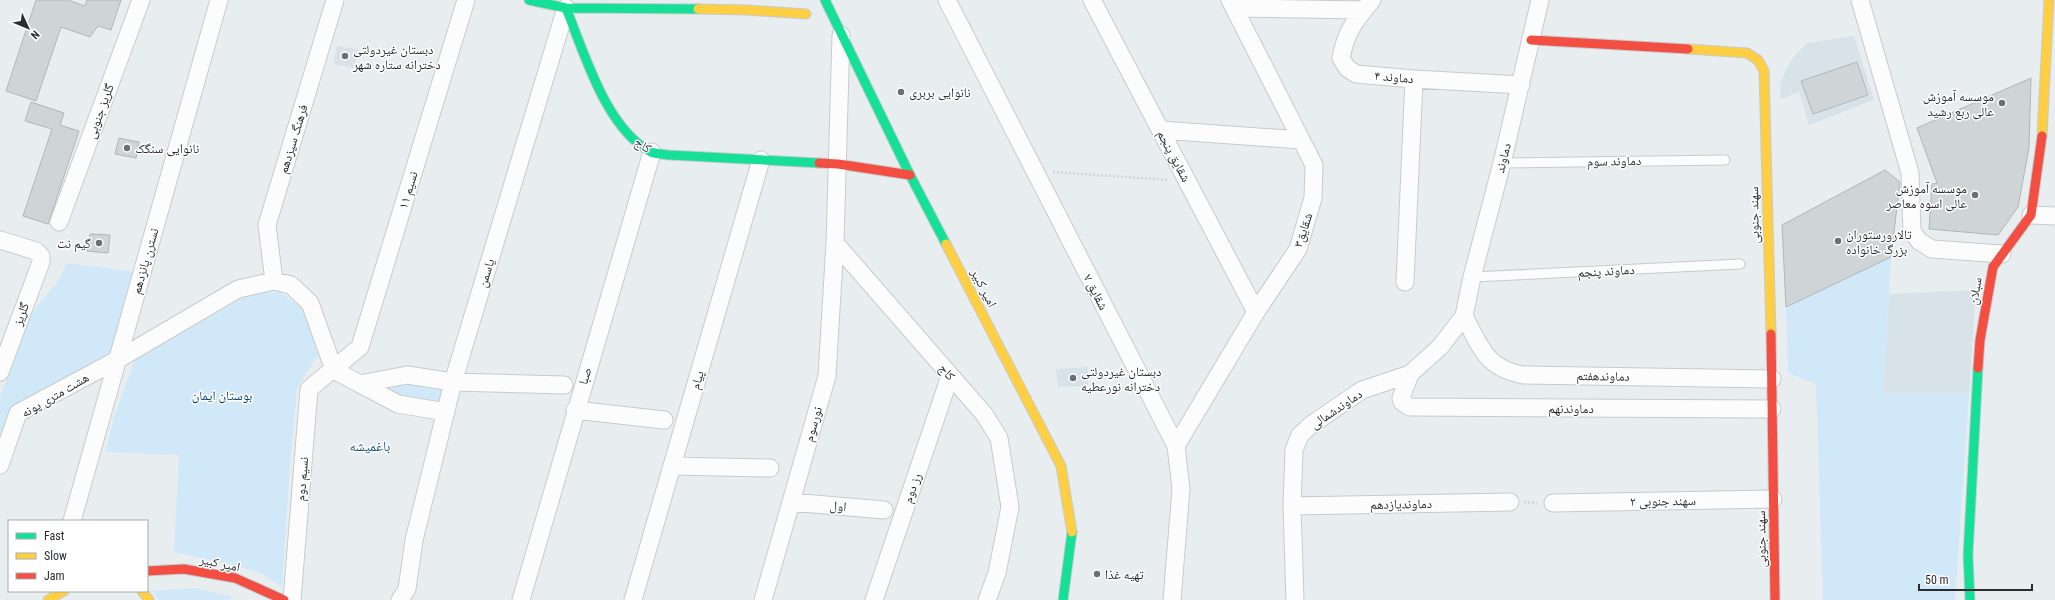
<svg xmlns="http://www.w3.org/2000/svg" width="2055" height="600" viewBox="0 0 2055 600" font-family="'Roboto Condensed','Noto Naskh Arabic',sans-serif">
  <style>
    .built { fill: #d7e2e9 }
    .green { fill: #d1e8f8 }
    .building { fill: #cfd4d6; stroke: #b2b6b8 }
    .lines { fill: none; stroke-linecap: round; stroke-linejoin: round }
    .lane-casing { stroke: #c7cbcd; stroke-width: 11 }
    .street-casing { stroke: #c7cbcd; stroke-width: 19 }
    .fast-casing { stroke: #c7cbcd; stroke-width: 11 }
    .slow-casing { stroke: #c7cbcd; stroke-width: 11 }
    .jam-casing { stroke: #c7cbcd; stroke-width: 11 }
    .path { stroke: #d3d4d6; stroke-width: 2.5; stroke-dasharray: 2 2; stroke-linecap: butt }
    .lane { stroke: #fcfcfd; stroke-width: 9 }
    .street { stroke: #fcfcfd; stroke-width: 17 }
    .fast { stroke: #16e098; stroke-width: 9 }
    .slow { stroke: #ffcf43; stroke-width: 9 }
    .jam { stroke: #f24e42; stroke-width: 9 }
    .poi-dot { fill: #6c7073; stroke: #fff; stroke-width: 1.5 }
    .labels { text-anchor: middle; dominant-baseline: central; stroke-width: 3; stroke-linejoin: round; paint-order: stroke }
    .poi-label { font-size: 13px; fill: #292c2f; stroke: #fff; text-anchor: start }
    .street-label { font-size: 13px; fill: #292c2f; stroke: #fff }
    .park-label { font-size: 13px; fill: #07405e; stroke: #fff }
    .neighbourhood-label { font-size: 14px; fill: #1b5576; stroke: #fff }
  </style>
  <rect width="100%" height="100%" fill="#e8edf0"/>
  <!-- built -->
  <path class="built" d="M1854 36 1874 100 1809 125 1799 92 1781 99 1780 85 1787 67 1795 55 1807 43Z
    M337 46 358 49 354 68 333 64Z
    M1976 290 1969 393H1883L1889 294Z
    M1088 367V386L1058 387 1056 369Z"/>
  <!-- green -->
  <path class="green" d="M1891 257 1883 393H1969L1955 600H1823L1816 384 1788 373 1786 307Z
    M67 263 135 272 113 354 11 412 0 442V397L29 316 59 280Z
    M280 292 303 309 318 355 297 388 290 463 282 587 261 573 225 563 174 552 179 455 106 452 113 420 135 360 251 293Z
    M407 379 448 386 443 407 403 402 374 384Z
    M196 588 233 597 228 600H159L152 591Z"/>
  <!-- building -->
  <path class="building" d="M36 0H68L85 6 87 0H121L111 30 98 26 90 37 61 27 36 101 6 91Z
    M1857 62 1868 95 1813 114 1801 81Z
    M2031 78 2029 148 2018 207 1998 235 1929 229 1932 184 1937 183 1917 128Z
    M31 102 64 113 60 125 79 131 48 224 23 216 52 129 25 121Z
    M119 138 139 142 136 158 115 154Z
    M1885 170 1900 182 1891 257 1786 307 1782 225Z
    M90 234 110 235 108 253 87 251Z"/>
  <g class="lines">
    <!-- lane casing -->
    <g class="lane-casing">
      <path id="lane" d="M1502 163 1725 160
        M1472 277 1740 264"/>
    </g>
    <!-- street casing -->
    <g class="street-casing">
      <path id="street" d="M947 0 1176 446 1181 489 1172 600
        M1092 0 1256 312
        M1372 0C1355 21 1346 31 1341 58L1347 68 1356 74 1414 79 1521 85
        M1860 0 1910 173 1912 231 1919 241 1932 249 2002 254
        M1234 8 1364 10
        M1161 130 1301 140
        M2031 215 2055 216
        M59 222 141 0
        M0 240 36 251 41 256V262L0 372
        M835 243 984 414 999 438 1010 507 997 573 987 600
        M274 281 267 225 335 0
        M1405 282 1414 79
        M1464 316C1481 347 1485 368 1523 375L1772 379
        M1410 374 1401 398 1402 402 1410 407 1772 409
        M575 410 664 420
        M446 412 398 404 360 384 407 375 453 382 564 385
        M1176 446 1256 312 1298 249 1313 198 1314 165 1230 0
        M0 465 18 413 117 360 238 289 274 281 291 285 310 303 334 370 360 384
        M672 466 770 468
        M791 502 884 510
        M1553 503 1773 499
        M1292 506 1510 502
        M72 521 219 0
        M292 600 309 389 360 347 466 0
        M400 600 407 589 414 540 453 382 566 8
        M521 600 652 152
        M633 600 761 160
        M763 600 827 376 835 243 841 35
        M874 600 950 376
        M1295 600 1292 506 1294 450 1300 435 1311 425 1362 390 1410 374 1440 347 1464 316 1472 277 1502 163 1540 0"/>
    </g>
    <!-- fast casing -->
    <g class="fast-casing">
      <path id="fast" d="M529 0 566 8 698 9
        M825 0 910 175 946 244
        M566 8C584 52 606 129 651 152 656 154 663 154 669 155L819 163
        M1063 600 1072 532
        M1970 600 1968 555 1978 368"/>
    </g>
    <!-- slow casing -->
    <g class="slow-casing">
      <path id="slow" d="M698 9 747 10 806 14
        M1688 49 1747 53 1758 60 1764 71 1771 334
        M2042 136 2049 0
        M946 244 1061 466 1072 532
        M142 591 149 600
        M48 600 64 591"/>
    </g>
    <!-- jam casing -->
    <g class="jam-casing">
      <path id="jam" d="M1531 40 1688 49
        M819 163 838 164 910 175
        M1771 334 1775 600
        M1978 368 1980 340 1993 267 2031 215 2042 136
        M147 571 184 569 235 578 284 600"/>
    </g>
    <!-- path -->
    <path class="path" d="M1053 172 1169 180
      M1524 502 1537 503"/>
    <!-- lane -->
    <use href="#lane" class="lane"/>
    <!-- street -->
    <use href="#street" class="street"/>
    <!-- fast -->
    <use href="#fast" class="fast"/>
    <!-- slow -->
    <use href="#slow" class="slow"/>
    <!-- jam -->
    <use href="#jam" class="jam"/>
  </g>
  <!-- markers -->
  <g class="poi-dot">
    <circle cx="345" cy="56" r="4"/>
    <circle cx="901" cy="92" r="4"/>
    <circle cx="2002" cy="103" r="4"/>
    <circle cx="127" cy="148" r="4"/>
    <circle cx="1975" cy="195" r="4"/>
    <circle cx="1838" cy="241" r="4"/>
    <circle cx="99" cy="243" r="4"/>
    <circle cx="1073" cy="378" r="4"/>
    <circle cx="1097" cy="574" r="4"/>
  </g>
  <g class="labels">
    <!-- poi labels -->
    <g class="poi-label">
      <text x="353" y="49">دبستان غیردولتی<tspan x="353" dy="15">دخترانه ستاره شهر</tspan></text>
      <text x="909" y="92">نانوایی بربری</text>
      <text x="1994" y="96" text-anchor="end">موسسه آموزش<tspan x="1994" dy="15">عالی ربع رشید</tspan></text>
      <text x="135" y="148">نانوایی سنگک</text>
      <text x="1967" y="188" text-anchor="end">موسسه آموزش<tspan x="1967" dy="15">عالی اسوه معاصر</tspan></text>
      <text x="1846" y="234">تالارورستوران<tspan x="1846" dy="15">بزرگ خانواده</tspan></text>
      <text x="91" y="243" text-anchor="end">گیم نت</text>
      <text x="1081" y="371">دبستان غیردولتی<tspan x="1081" dy="15">دخترانه نورعطیه</tspan></text>
      <text x="1105" y="574">تهیه غذا</text>
    </g>
    <!-- street labels -->
    <g class="street-label">
      <text transform="translate(1394 77) rotate(5)">دماوند ۴</text>
      <text transform="translate(100 111) rotate(-70)">گلریز جنوبی</text>
      <text transform="translate(293 139) rotate(-73)">فرهنگ سیزدهم</text>
      <text transform="translate(643 145) rotate(32)">کاج</text>
      <text transform="translate(1174 156) rotate(62)">شقایق پنجم</text>
      <text transform="translate(1503 158) rotate(-76)">دماوند</text>
      <text transform="translate(1614 161) rotate(-1)">دماوند سوم</text>
      <text transform="translate(408 190) rotate(-73)">نسیم ۱۱</text>
      <text transform="translate(1754 215) rotate(-91)">سهند جنوبی</text>
      <text transform="translate(1303 230) rotate(-72)">شقایق۳</text>
      <text transform="translate(145 261) rotate(-74)">نسترن پانزدهم</text>
      <text transform="translate(1606 271) rotate(-3)">دماوند پنجم</text>
      <text transform="translate(486 273) rotate(-73)">یاسمن</text>
      <text transform="translate(984 288) rotate(63)">امیر کبیر</text>
      <text transform="translate(1975 291) rotate(-80)">سبلان</text>
      <text transform="translate(1096 292) rotate(63)">شقایق ۷</text>
      <text transform="translate(21 314) rotate(-70)">گلریز</text>
      <text transform="translate(947 372) rotate(49)">کاج</text>
      <text transform="translate(585 376) rotate(-73)">صبا</text>
      <text transform="translate(1603 376) rotate(1)">دماوندهفتم</text>
      <text transform="translate(697 380) rotate(-74)">پیام</text>
      <text transform="translate(55 395) rotate(-30)">هشت متری پونه</text>
      <text x="1571" y="408">دماوندنهم</text>
      <text transform="translate(1336 409) rotate(-34)">دماوندشمالی</text>
      <text transform="translate(813 424) rotate(-74)">نورسوم</text>
      <text transform="translate(302 479) rotate(-85)">نسیم دوم</text>
      <text transform="translate(912 488) rotate(-71)">رز دوم</text>
      <text transform="translate(1663 501) rotate(-1)">سهند جنوبی ۲</text>
      <text transform="translate(1401 504) rotate(-1)">دماوندیازدهم</text>
      <text transform="translate(838 506) rotate(5)">اول</text>
      <text transform="translate(1761 539) rotate(-91)">سهند جنوبی</text>
      <text transform="translate(220 563) rotate(12)">امیر کبیر</text>
    </g>
    <!-- park labels -->
    <g class="park-label">
      <text x="222" y="395">بوستان ایمان</text>
    </g>
    <!-- neighbourhood labels -->
    <g class="neighbourhood-label">
      <text x="370" y="446">باغمیشه</text>
    </g>
  </g>
  <!-- legend -->
  <rect x="8" y="520" width="140" height="72" fill="#ffffff" stroke="#a9abac"/>
  <rect x="16" y="533" width="20" height="6" fill="#16e098" stroke="#a9abac"/>
  <text x="44" y="540" font-size="12" fill="#292c2f">Fast</text>
  <rect x="16" y="553" width="20" height="6" fill="#ffcf43" stroke="#a9abac"/>
  <text x="44" y="560" font-size="12" fill="#292c2f">Slow</text>
  <rect x="16" y="573" width="20" height="6" fill="#f24e42" stroke="#a9abac"/>
  <text x="44" y="580" font-size="12" fill="#292c2f">Jam</text>
  <!-- north arrow -->
  <g transform="translate(28 28) rotate(134)" stroke="#ffffff" stroke-width="3" paint-order="stroke">
  <path d="M0-3L7 15L0 10L-7 15Z" fill="#292c2f"/>
  <text y="-6" font-size="11" font-weight="bold" text-anchor="middle" fill="#292c2f">N</text>
  </g>
  <!-- scale -->
  <path d="M1919 584v6h113v-6" fill="none" stroke="#292c2f" stroke-width="2"/>
  <text x="1925" y="584" font-size="12" fill="#292c2f" stroke="#ffffff" stroke-width="3" paint-order="stroke">50 m</text>
</svg>
